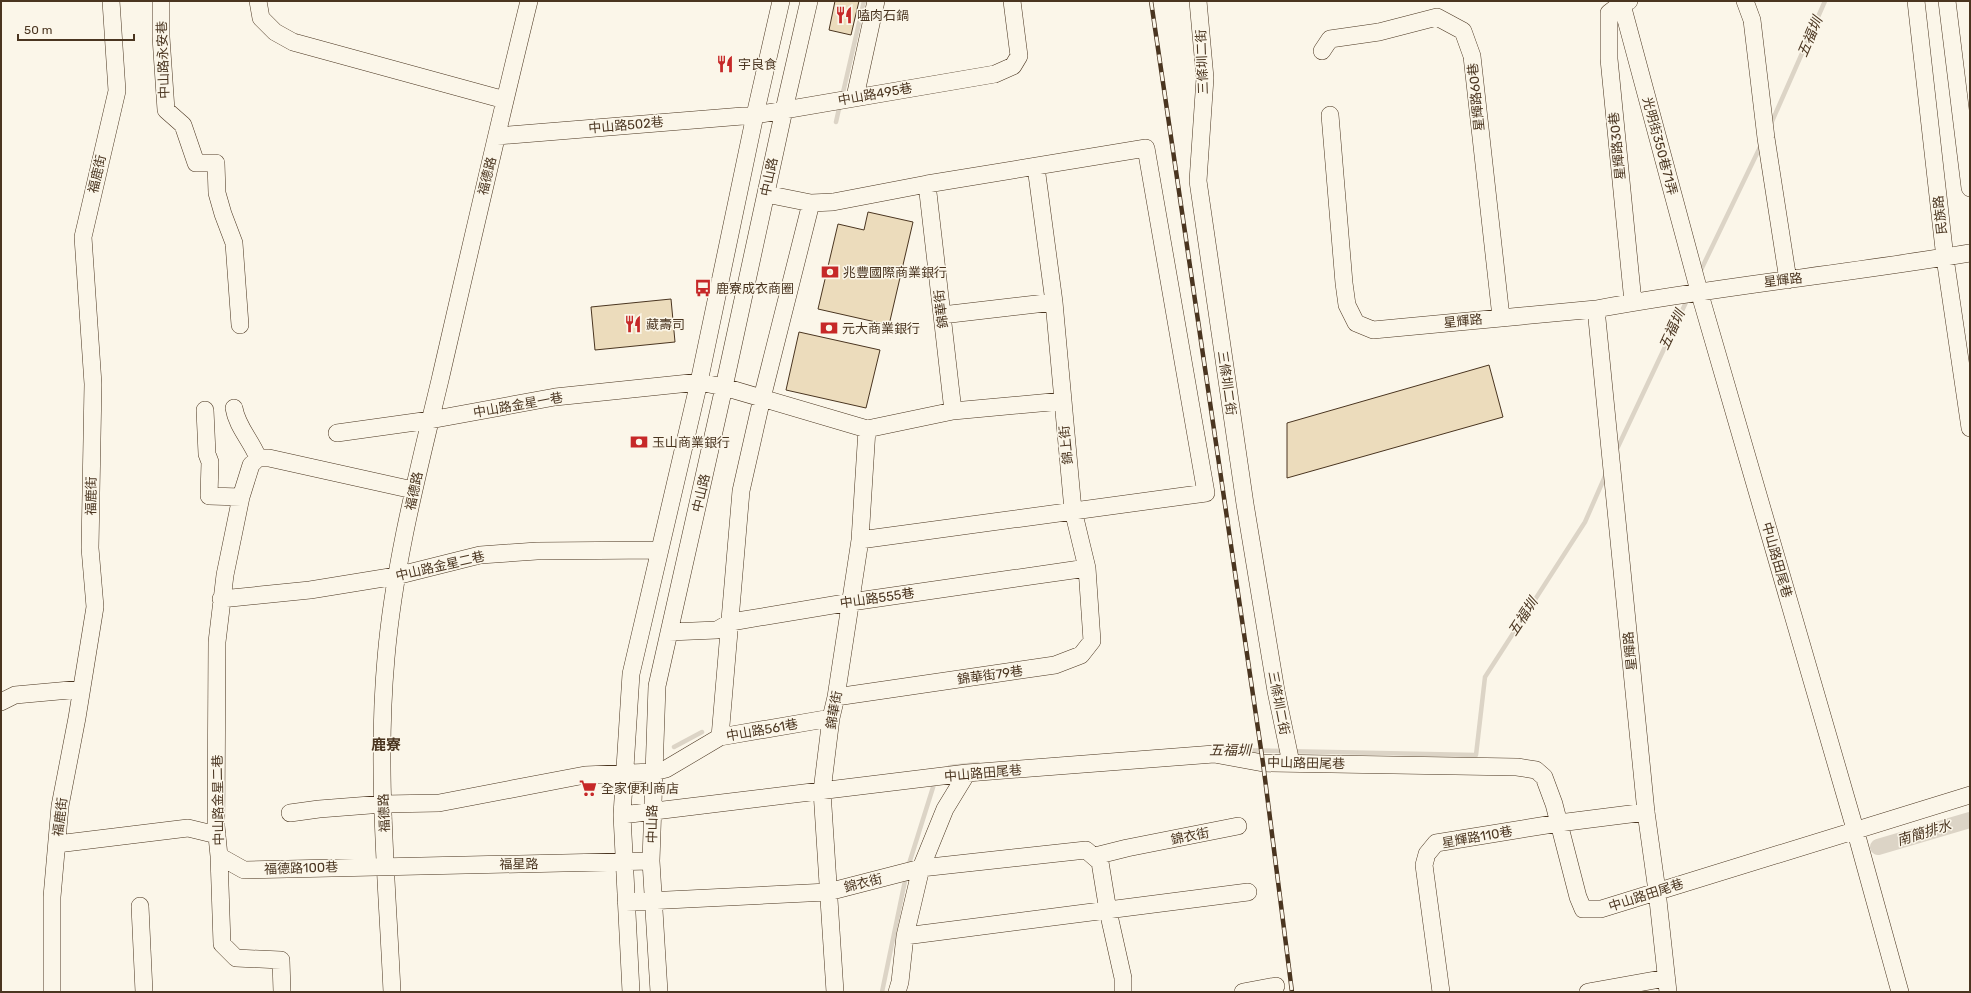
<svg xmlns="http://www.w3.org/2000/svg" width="1971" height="993" viewBox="0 0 1971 993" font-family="Rubik,'Noto Sans TC',sans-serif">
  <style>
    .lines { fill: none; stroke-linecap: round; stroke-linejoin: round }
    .stream { stroke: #dcd4c6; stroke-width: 4.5 }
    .canal { stroke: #dcd4c6; stroke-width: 16 }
    .building { fill: #ecdcbc; stroke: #4a3520 }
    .minor-casing { stroke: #4a3520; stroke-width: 18 }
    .minor { stroke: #fbf6e9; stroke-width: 17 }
    .rail-casing { stroke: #4a3520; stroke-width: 4.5 }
    .rail { stroke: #fbf6e9; stroke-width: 3; stroke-dasharray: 9; stroke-linecap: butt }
    .labels { text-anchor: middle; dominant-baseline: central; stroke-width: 3; stroke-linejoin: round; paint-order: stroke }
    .poi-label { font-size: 13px; fill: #4a3520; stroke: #fbf6e9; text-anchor: start }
    .street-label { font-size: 13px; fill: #4a3520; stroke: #fbf6e9 }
    .water-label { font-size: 14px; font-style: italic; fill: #4a3520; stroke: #fbf6e9 }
    .quarter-label { font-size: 15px; font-weight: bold; fill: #4a3520; stroke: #fbf6e9 }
  </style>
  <rect width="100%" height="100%" fill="#fbf6e9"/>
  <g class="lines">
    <!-- stream -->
    <path class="stream" d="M842 97 864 1
      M836 122 840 104
      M1770 126 1825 1
      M1699 274 1762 143
      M1616 451 1688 298
      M674 747 702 732
      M1233 750 1476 755 1485 677 1585 522 1606 474
      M950 767 978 764
      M908 867 935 781
      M882 992 906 876"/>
    <!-- canal -->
    <path class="canal" d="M1878 847 1970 820"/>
  </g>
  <!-- building -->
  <path class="building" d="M835 1H859L851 35 829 30Z
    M868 212 913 222 889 325 818 309 838 224 864 230Z
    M671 299 675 342 595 350 591 307Z
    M799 332 880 350 866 408 786 390Z
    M1489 365 1503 417 1287 478V423Z"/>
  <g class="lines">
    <!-- minor casing -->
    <g class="minor-casing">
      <path id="minor" d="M161 1V37L166 110 183 125 196 163H216L217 193 223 214 234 243 240 325
        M258 1 261 18 275 32 293 42 505 100
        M1198 1 1205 78 1198 181 1245 504 1276 691 1291 763
        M1621 1 1699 291 1855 829 1900 992
        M1629 1 1622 3 1609 13V59L1633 302
        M1745 1 1752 20 1766 138 1788 280
        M1916 1 1945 258 1970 428
        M1947 1 1970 188
        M1322 51 1330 39 1379 32 1437 17 1463 31 1472 56 1501 317
        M855 97 876 1
        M1330 115 1344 283 1347 305 1356 323 1373 330 1596 309
        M497 136 755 115 995 74 1013 66 1019 56 1012 1
        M927 184 953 411
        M766 194 811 203 833 202 927 184 1146 148 1206 493 860 540
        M942 315 1054 302
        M234 408C237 427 251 440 258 458
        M205 410 207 454 210 462 209 496 241 497
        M337 433 430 420 555 397 699 382 724 387 867 429 953 411 1062 401
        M221 599 310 590 396 576 480 555 537 551 659 550
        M669 632 717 630 731 622 851 602 1087 568
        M836 697 1055 665 1081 655 1092 641 1087 568 1073 510 1054 302 1036 167
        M1 702 15 695 81 689
        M720 737 741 491 762 398 811 203
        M290 813 319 809 383 804 439 803 585 775 653 772 666 769 720 737 831 718
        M622 815 967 773 1214 754 1263 763 1517 767 1536 770 1544 777 1554 804 1578 897 1583 909H1601L1970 795
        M57 844 188 828 217 835
        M219 856 244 870 651 861
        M1095 856 1127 848 1238 826
        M626 902 828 892 921 868 1086 850 1100 862 1108 911 1123 978V992
        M140 906 144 992
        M905 936 1248 892
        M52 992V897L60 806 77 718 95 607 90 548 93 384 83 237 117 91 111 1
        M282 992 281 960 236 958 222 944 219 856 216 826 217 642 225 575 241 497 251 465 258 458H269L413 490
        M392 992C387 881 376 769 386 658 394 564 418 472 440 380 469 254 498 127 529 1
        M631 992 622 815 631 674 699 382 755 115 781 1
        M659 992 651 861 657 686 724 387 784 110 809 1
        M835 992 822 791 831 718 836 697 860 540 867 429
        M897 992 900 982 905 936 921 868 945 809 967 773
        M1243 992 1276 986
        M1441 992 1424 865 1427 854 1436 843 1559 823 1646 812
        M1588 992 1666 978
        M1668 992 1657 891 1646 812 1596 309C1720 286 1845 274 1970 253"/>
    </g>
    <!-- minor -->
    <use href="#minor" class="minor"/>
    <!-- rail casing -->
    <g class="rail-casing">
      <path id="rail" d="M1151 1 1263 763 1292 992"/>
    </g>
    <!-- rail -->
    <use href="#rail" class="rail"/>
  </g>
  <!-- icons -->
  <defs>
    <g id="restaurant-bare" transform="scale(1.38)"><path d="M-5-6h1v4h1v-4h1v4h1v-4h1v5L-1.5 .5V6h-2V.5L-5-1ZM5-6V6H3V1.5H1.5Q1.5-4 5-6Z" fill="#c62828" stroke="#fbf6e9" stroke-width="2.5" paint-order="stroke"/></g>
    <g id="bank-bare" transform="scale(1.38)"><path d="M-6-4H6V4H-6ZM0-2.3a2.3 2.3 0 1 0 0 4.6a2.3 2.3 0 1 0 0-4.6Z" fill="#c62828" stroke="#fbf6e9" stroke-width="2.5" paint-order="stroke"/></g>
    <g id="bus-bare" transform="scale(1.38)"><path d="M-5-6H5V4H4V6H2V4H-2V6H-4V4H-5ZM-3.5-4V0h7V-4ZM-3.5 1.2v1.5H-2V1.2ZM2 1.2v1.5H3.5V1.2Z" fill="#c62828" stroke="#fbf6e9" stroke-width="2.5" paint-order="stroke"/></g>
    <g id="supermarket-bare" transform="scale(1.38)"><path d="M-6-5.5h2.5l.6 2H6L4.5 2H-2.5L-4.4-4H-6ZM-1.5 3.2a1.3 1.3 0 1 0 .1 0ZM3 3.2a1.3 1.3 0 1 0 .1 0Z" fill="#c62828" stroke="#fbf6e9" stroke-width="2.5" paint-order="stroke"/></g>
  </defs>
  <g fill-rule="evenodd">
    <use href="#restaurant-bare" x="844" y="15"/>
    <use href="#restaurant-bare" x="725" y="64"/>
    <use href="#bank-bare" x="830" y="272"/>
    <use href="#bus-bare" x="703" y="288"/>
    <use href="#restaurant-bare" x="633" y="324"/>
    <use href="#bank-bare" x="829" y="328"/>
    <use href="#bank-bare" x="639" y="442"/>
    <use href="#supermarket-bare" x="588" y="788"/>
  </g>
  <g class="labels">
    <!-- poi labels -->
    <g class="poi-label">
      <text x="857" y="15">嗑肉石鍋</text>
      <text x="738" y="64">宇良食</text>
      <text x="843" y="272">兆豐國際商業銀行</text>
      <text x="716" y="288">鹿寮成衣商圈</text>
      <text x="646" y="324">藏壽司</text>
      <text x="842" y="328">元大商業銀行</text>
      <text x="652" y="442">玉山商業銀行</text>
      <text x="601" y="788">全家便利商店</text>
    </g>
    <!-- street labels -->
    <g class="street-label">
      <text transform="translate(163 60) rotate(-92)">中山路永安巷</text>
      <text transform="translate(1202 62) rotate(-92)">三條圳二街</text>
      <text transform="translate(875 94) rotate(-10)">中山路495巷</text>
      <text transform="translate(1476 97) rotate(-96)">星輝路60巷</text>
      <text transform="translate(626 125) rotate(-5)">中山路502巷</text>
      <text transform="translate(1617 146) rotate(-96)">星輝路30巷</text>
      <text transform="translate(1660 146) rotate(75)">光明街350巷71弄</text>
      <text transform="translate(97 174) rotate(-77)">福鹿街</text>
      <text transform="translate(487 176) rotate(-76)">福德路</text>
      <text transform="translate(769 177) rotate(-78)">中山路</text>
      <text transform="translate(1940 215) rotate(-96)">民族路</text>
      <text transform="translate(1783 280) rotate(-7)">星輝路</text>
      <text transform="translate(941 309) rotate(-97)">錦華街</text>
      <text transform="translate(1463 321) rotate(-6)">星輝路</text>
      <text transform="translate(1227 383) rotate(82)">三條圳二街</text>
      <text transform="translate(518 405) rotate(-10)">中山路金星一巷</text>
      <text transform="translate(1066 445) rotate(-96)">錦上街</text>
      <text transform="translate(414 491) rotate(-78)">福德路</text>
      <text transform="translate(701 493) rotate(-77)">中山路</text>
      <text transform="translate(91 496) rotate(-89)">福鹿街</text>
      <text transform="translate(1777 560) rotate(74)">中山路田尾巷</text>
      <text transform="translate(440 566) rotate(-13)">中山路金星二巷</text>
      <text transform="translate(877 598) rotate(-8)">中山路555巷</text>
      <text transform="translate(1630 651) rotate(-96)">星輝路</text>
      <text transform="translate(990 675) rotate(-8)">錦華街79巷</text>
      <text transform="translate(1279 703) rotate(79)">三條圳二街</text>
      <text transform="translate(834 710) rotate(-80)">錦華街</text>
      <text transform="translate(762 730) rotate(-10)">中山路561巷</text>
      <text transform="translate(1306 763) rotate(1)">中山路田尾巷</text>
      <text transform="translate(983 773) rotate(-5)">中山路田尾巷</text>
      <text transform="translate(218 800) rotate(-91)">中山路金星二巷</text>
      <text transform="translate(384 813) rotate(-92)">福德路</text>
      <text transform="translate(60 817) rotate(-83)">福鹿街</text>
      <text transform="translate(652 824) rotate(-89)">中山路</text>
      <text transform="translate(1190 836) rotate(-11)">錦衣街</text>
      <text transform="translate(1477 837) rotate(-10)">星輝路110巷</text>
      <text transform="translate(519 864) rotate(-1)">福星路</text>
      <text transform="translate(301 868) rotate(-2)">福德路100巷</text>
      <text transform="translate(863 883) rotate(-14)">錦衣街</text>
      <text transform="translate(1646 895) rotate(-18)">中山路田尾巷</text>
    </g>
    <!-- water labels -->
    <g class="water-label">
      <text transform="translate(1810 37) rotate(-67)">五福圳</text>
      <text transform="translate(1672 330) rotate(-65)">五福圳</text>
      <text transform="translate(1523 617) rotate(-57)">五福圳</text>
      <text x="1230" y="750">五福圳</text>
      <text transform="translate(1924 833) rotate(-17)">南簡排水</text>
    </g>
    <!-- quarter labels -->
    <g class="quarter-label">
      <text x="386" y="745">鹿寮</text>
    </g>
  </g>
  <!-- border -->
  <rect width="1971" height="993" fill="none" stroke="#4a3520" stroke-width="4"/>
  <!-- scale -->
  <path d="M18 34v6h116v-6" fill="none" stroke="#4a3520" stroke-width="2"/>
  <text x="24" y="34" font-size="12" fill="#4a3520" stroke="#fbf6e9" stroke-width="3" paint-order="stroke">50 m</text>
</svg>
